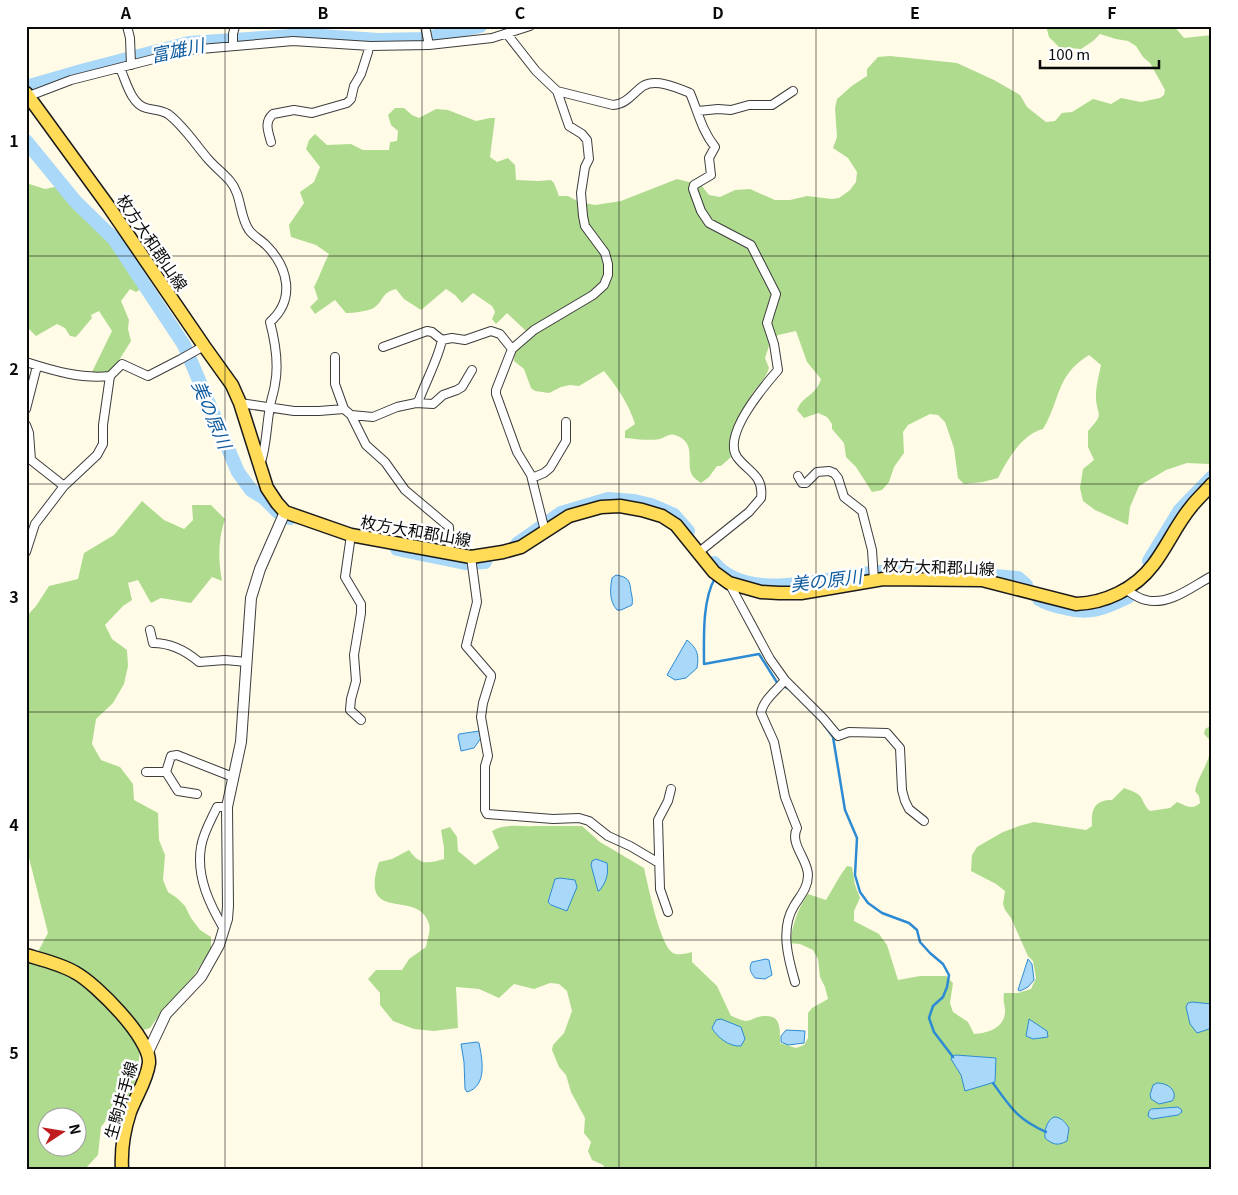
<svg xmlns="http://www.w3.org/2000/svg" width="1238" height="1195" viewBox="0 0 1238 1195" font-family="Georgia,'Noto Sans JP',serif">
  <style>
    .forest { fill: #afdb8e; fill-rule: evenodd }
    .water { fill: #a9d8f9; stroke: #2d8bd3 }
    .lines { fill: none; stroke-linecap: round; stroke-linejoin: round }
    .stream { stroke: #2d8bd3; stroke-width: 2.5 }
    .river { stroke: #a9d8f9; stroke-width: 14 }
    .minor-casing { stroke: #3d3d3d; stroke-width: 10 }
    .tertiary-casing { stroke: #3d3d3d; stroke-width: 12 }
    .primary-casing { stroke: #1b1b1b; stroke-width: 15 }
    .minor { stroke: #fff; stroke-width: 8 }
    .tertiary { stroke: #fff; stroke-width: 10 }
    .primary { stroke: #ffdb57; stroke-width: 12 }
    .grid { fill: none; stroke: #0a0a0a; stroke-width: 1; stroke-opacity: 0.55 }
    .labels { text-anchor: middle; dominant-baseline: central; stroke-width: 5; stroke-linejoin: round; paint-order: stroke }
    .street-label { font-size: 16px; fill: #0a0a0a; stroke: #fff }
    .water-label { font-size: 18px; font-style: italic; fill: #0f5c9f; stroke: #fff }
    .neatline { fill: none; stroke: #0a0a0a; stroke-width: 2 }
    .grid-label { font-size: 16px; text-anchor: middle; font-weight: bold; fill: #0a0a0a }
  </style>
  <rect width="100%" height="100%" fill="#fffbe7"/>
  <!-- forest -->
  <path class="forest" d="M1046 26H1174L1184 38 1212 35V463L1209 464 1187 463 1166 470 1139 486 1130 507 1128 525 1095 510 1083 501 1080 488 1083 469 1094 460 1088 447V431C1106 412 1096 417 1096 396 1096 386 1099 375 1101 365L1089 355C1055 376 1061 399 1043 429 1021 435 1008 459 998 478L983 482 964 484 958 478 954 448 945 422 938 415 930 414 908 425 903 432 904 453 894 467 889 482 882 490 872 492 856 467 846 457 844 443 832 429V424L827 417 818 413 804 418 797 410C803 395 815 397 821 379L807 362 796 331 778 335 769 346 765 358 769 368C766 378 760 383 754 391 743 407 727 438 731 457L721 466H717L709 477 701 483C698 481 694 478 692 475 685 462 698 443 675 435 670 433 665 437 660 439 649 441 636 439 625 438V431L635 424C629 404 617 387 604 371L579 386 570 385 561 387 549 393 535 391 531 388 524 369 514 361 515 351 528 338 526 331 507 313 496 324 492 319 495 312 492 306 473 293 462 303 455 295 446 289 421 310 404 299 396 289C381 293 385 299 375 307 370 311 353 313 346 313L335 300 315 314 310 307 318 299 314 287C320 276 323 265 329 254L316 245 291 237 289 225 304 203 300 192 314 182 320 167 306 149 309 140 315 134 327 145 351 144 363 150H389L390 142 397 141 398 131 391 125 388 115 395 108H404L412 115 419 118 436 109 448 110 476 121 490 118H495L490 157 497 162 508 158 515 165 516 180 538 181 551 180 554 183 559 196H568L579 202 595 205 621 201 677 179 701 185 709 195 720 197 735 190 750 189 775 200H790L807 196 832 199 839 198 850 190 856 182 857 172 848 158 833 148 837 137 835 108 837 99 853 85 867 76V69L878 57 890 56 957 63 994 80 1020 95 1027 107 1046 122 1055 121 1062 113 1072 112 1093 99 1111 104 1121 98 1141 102 1160 98 1164 95 1165 90 1150 63 1143 57 1136 46 1128 41 1116 39 1100 34 1093 41 1081 49 1059 47 1049 37Z
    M26 183 45 189 59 186 102 230 117 247 143 288 136 292 130 289 121 301 129 320 128 329 131 341 113 370 109 373 91 374 112 331 99 311 91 315 92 318 76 337 70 336 65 328 57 324 36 336 27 327Z
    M142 501 164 520 184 529 193 520 192 505H211L225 519C218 540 218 559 222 581L212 577 191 603 161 598 151 603 138 580 128 583 132 600 123 606 105 625 112 639 127 650 128 666 124 684 113 703 96 719 92 744 101 760 120 767 133 784 134 800 158 813 159 840 165 855 163 880 168 892 177 898 185 906 191 918 200 930 211 937V949L193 977 165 1007 150 1028 141 1031C140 1066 135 1094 118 1125L107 1119 101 1127 98 1155 85 1169H26V959H34L48 933 26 846V617L36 606 49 586 78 579 84 553 114 535ZM48 1118H78V1148H48Z
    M1212 725V1169H605L603 1165 592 1160 588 1151 591 1142 584 1133 585 1118 571 1092 566 1075 559 1067 552 1050 553 1045 564 1033 572 1011 567 991 559 984 550 983 534 989 514 984 499 998 479 989 456 987 458 1028 434 1031 414 1029 393 1021 380 1005V993L368 979 376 970H402L409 959 426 947C427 940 431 930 429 924 419 887 358 926 379 862L392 859 409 850C420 865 426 864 444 859V848L441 830 450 827 457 837 458 851 475 865 499 848 492 831C506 823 519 827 534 826 550 826 566 826 582 826L600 842 644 868C648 885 660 946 673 953 678 956 687 953 692 952V962L717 986 731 1016C735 1017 742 1021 746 1021 750 1021 754 1018 758 1017 781 1012 780 1026 780 1043L796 1048 804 1045 808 1038V1013L812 1008 828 999 825 987 820 977 818 959 813 950 800 944 790 943C793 924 797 910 808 894L826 900C833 889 839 876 847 866L852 867 855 885 860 898 854 911V921L879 934 887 945 898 980 920 976H946L953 983 950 1003 953 1012 968 1022 974 1034C988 1033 1006 1028 1005 1009 1004 1003 1003 999 1004 993H1018L1031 989 1036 978 1033 961 1028 956 1011 918 1005 910 1003 904 1005 891 996 884 971 871 972 855 977 847 1003 832 1019 826 1034 822 1086 830 1092 826C1091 810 1094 800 1112 800L1124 788C1129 790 1136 792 1140 796 1144 801 1144 806 1150 811L1170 808 1177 802C1185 805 1192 811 1200 803L1199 796 1195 791C1199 772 1211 764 1211 741L1204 734 1205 729Z"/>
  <!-- water -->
  <path class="water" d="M616 575C628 577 630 580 631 592 632 596 633 600 632 605L621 610H617C609 601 610 589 612 578Z
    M687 640C698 649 699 655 697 668L686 678 675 680 667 675Z
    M479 731 481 738 474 748 461 751 458 736 459 734Z
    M596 859 607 863C609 874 606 883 599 891H598L591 865 592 861Z
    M560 878 575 880 577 887 567 911 551 905 548 902 555 879Z
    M766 959 769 960 772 975 765 979 755 978C751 973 748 968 752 962Z
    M1028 959 1032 964 1034 980 1028 987 1020 991 1018 990Z
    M1192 1002 1212 1004V1028L1197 1033 1190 1024 1186 1007 1188 1003Z
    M721 1019 741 1027 745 1039 741 1046C729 1047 717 1037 712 1028L716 1020Z
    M1029 1019 1047 1031 1048 1037 1033 1039 1026 1036Z
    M786 1030 805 1031 804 1043 788 1045 781 1042V1036Z
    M477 1042 479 1043C482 1058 488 1086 467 1092L465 1089 464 1062 461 1044Z
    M956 1055 996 1058 995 1082 965 1091 961 1075 951 1059 952 1056Z
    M1157 1083C1166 1083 1176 1088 1174 1098L1172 1101 1159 1104 1151 1099 1150 1095 1153 1085Z
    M1178 1107 1181 1109 1182 1112 1178 1115 1152 1119 1148 1116 1149 1111 1151 1109Z
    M1054 1117C1061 1117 1065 1122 1069 1128L1067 1141C1058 1146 1053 1145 1045 1138 1044 1131 1047 1120 1054 1117Z"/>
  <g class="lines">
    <!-- stream -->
    <path class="stream" d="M715 578C702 601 704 638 704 664L759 654 778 684 790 689
      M825 726 833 737 845 810 857 838 855 875 860 892 868 903 882 913 909 923 917 930 920 942 930 953 943 964 949 975 947 987 943 997 933 1006 929 1018 934 1032 953 1057
      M993 1083C1011 1108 1017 1119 1046 1132"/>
    <!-- river -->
    <path class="river" d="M26 87 85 70 189 43 307 35 378 40 423 39 480 26
      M26 141 75 201 114 239 184 345 238 472 251 490 264 498 278 512 290 518
      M517 544 561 513 608 499 634 501 651 505 674 515 688 531
      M397 549 465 563 485 562
      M1149 561 1180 510 1212 477
      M714 563C749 606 834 575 880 572 897 572 914 573 930 573
      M972 574 1018 578 1026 585
      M1039 599C1047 604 1055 606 1065 608 1090 615 1105 608 1128 597"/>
    <!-- minor casing -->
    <g class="minor-casing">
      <path id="minor" d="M127 26 130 38 131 65
        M425 26 429 45
        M507 34 536 71 557 91 569 126 582 134 587 140 589 159 585 167 581 193 583 216 585 226 605 253 608 264V275L604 285 593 295 534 330 512 349 496 390V394L517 452 531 475 545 531
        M233 45V34L235 26
        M120 68C126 81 131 104 146 108 153 110 162 110 168 114 184 126 195 144 208 159 215 167 223 173 230 181 242 195 239 216 249 230 253 236 261 240 266 245 288 267 296 299 270 322 275 341 279 364 275 384 274 392 271 399 270 407 266 427 267 446 260 465
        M557 91 613 105C627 104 633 93 643 86 656 78 678 88 690 93 698 112 702 131 715 147L709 158 711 175 694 185 693 189 701 211 709 223 751 245 776 294 767 323 774 344 778 370C764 386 722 435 737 457 748 472 764 475 761 498L749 512 699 552
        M29 96 71 80 189 50 293 41 370 46 429 45 492 38 530 26
        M698 111 718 109 731 110 749 105H772L793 91
        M271 142C268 131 264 122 273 114L294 110 312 113 347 103 351 99 354 86 361 74 368 52 369 46
        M383 347 427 331 432 332 442 340
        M335 357V384L344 409
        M26 362C54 371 81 379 110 376
        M240 403 294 411H319L344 409 351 415 366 445 385 462 405 490 449 527 450 554
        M416 403 433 404 443 395 457 390 462 387 472 370
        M26 409 37 366
        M351 415 373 417 397 407 416 403 419 400C426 381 438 359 442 340L452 338 465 340 491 331 500 334 512 349
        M26 425 29 433 31 460 64 486
        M798 476 802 483H806L817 472 829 471 834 473 838 478 844 497 862 511 872 550 874 580
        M532 478 544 473 550 468 566 441V422
        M351 535 345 577 361 604V613L354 655 356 681 351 699 350 710 361 720
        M26 552 35 524 64 486 97 455 103 444V425L110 376 122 364 148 376 181 359 204 346
        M471 557 477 602 466 646 491 675V677L483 703 481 717 488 756 485 766V810L487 814 553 819 579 818 589 821 608 836 630 846 659 863
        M729 583 770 659 785 680 823 718 838 736 849 732 887 733 900 748 902 790 905 801 909 809 924 821
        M1125 589C1131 593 1139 599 1146 600 1169 606 1193 586 1212 576
        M150 630 153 643C171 643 185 650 199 662L225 660 247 662
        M785 680C777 690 763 700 761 713L774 742 785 797 797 828C789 844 808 859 808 875 808 888 800 896 794 906 780 929 788 958 795 982
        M146 772H166L171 756 177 755 233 777
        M166 772 178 791 197 794
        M668 912 660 889 658 820 668 801 671 789
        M224 929C210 905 196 877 201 847 203 833 211 820 217 807H227"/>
    </g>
    <!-- tertiary casing -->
    <g class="tertiary-casing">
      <path id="tertiary" d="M148 1052 166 1014 201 977 219 945 227 919 228 906 227 807 241 742 251 598 260 569 285 512"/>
    </g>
    <!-- primary casing -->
    <g class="primary-casing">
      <path id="primary" d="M26 93 109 207 204 346 232 385 240 403 267 488 277 503 285 512 351 535 471 557 503 552 521 547 569 516 601 507 620 506 642 510 662 516 676 525 714 572 729 583 761 592 779 593H801L883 579 982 580 1076 604C1105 603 1135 589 1153 565 1167 547 1176 525 1191 507 1197 499 1205 492 1212 484
        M26 955C43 960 61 964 76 973 96 984 151 1039 149 1063 147 1080 136 1096 130 1112 124 1130 121 1151 122 1169"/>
    </g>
    <!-- minor -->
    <use href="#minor" class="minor"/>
    <!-- tertiary -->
    <use href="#tertiary" class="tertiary"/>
    <!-- primary -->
    <use href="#primary" class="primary"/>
  </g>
  <!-- grid -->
  <path class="grid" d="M225 26V1169M422 26V1169M619 26V1169M816 26V1169M1013 26V1169M26 256H1212M26 484H1212M26 712H1212M26 940H1212"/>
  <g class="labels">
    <!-- street labels -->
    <g class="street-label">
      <text transform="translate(153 242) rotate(56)">枚方大和郡山線</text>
      <text transform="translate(416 530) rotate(10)">枚方大和郡山線</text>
      <text transform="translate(939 566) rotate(2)">枚方大和郡山線</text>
      <text transform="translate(120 1100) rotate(-74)">生駒井手線</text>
    </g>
    <!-- water labels -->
    <g class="water-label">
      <text transform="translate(177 49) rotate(-12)">富雄川</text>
      <text transform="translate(213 414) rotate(67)">美の原川</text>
      <text transform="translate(826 579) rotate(-7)">美の原川</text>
    </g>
  </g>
  <!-- border -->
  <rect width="1238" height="1195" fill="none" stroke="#ffffff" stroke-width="55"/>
  <!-- north arrow -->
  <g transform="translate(62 1132) rotate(78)"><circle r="24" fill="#ffffff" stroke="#9d9d9d"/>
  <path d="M0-4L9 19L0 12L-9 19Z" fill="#bf1d20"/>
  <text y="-8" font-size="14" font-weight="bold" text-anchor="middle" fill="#0a0a0a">N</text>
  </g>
  <!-- scale -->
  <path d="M1040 60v8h119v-8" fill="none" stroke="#0a0a0a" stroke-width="2.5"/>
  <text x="1048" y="60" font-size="15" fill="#0a0a0a" stroke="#ffffff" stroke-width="4" paint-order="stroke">100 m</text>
  <rect x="28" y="28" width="1182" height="1140" class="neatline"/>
  <g class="grid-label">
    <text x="126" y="19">A</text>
    <text x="323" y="19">B</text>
    <text x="520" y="19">C</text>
    <text x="718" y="19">D</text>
    <text x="915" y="19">E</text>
    <text x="1112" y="19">F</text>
    <text x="14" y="147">1</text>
    <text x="14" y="375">2</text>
    <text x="14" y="603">3</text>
    <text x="14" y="831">4</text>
    <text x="14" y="1059">5</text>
  </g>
</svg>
